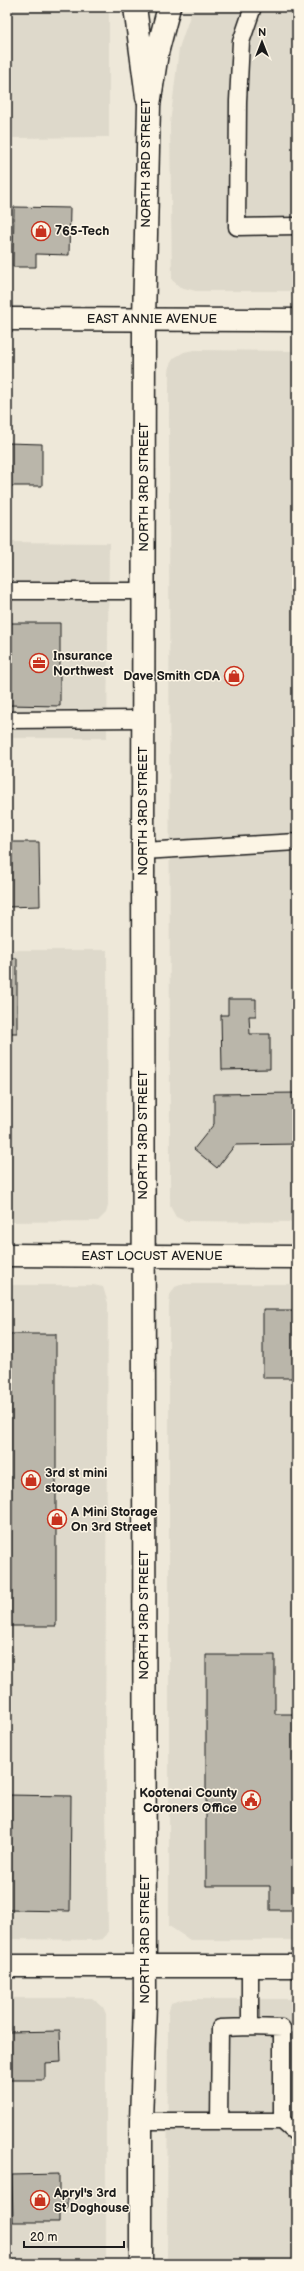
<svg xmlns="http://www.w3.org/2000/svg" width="304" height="2271" viewBox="0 0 304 2271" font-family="'Balsamiq Sans',sans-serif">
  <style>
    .built { fill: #ded9cb }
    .building { fill: #bab6aa; stroke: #1c1c1c }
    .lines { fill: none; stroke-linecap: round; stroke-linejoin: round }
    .lane-casing { stroke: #1c1c1c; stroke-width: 19 }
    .street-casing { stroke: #1c1c1c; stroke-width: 25 }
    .secondary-casing { stroke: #1c1c1c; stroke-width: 25 }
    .lane { stroke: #fcf5e5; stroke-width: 16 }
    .street { stroke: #fcf5e5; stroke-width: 22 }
    .secondary { stroke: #fcf5e5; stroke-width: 22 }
    .labels { text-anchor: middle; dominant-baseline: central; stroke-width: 3; stroke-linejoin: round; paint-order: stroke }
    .street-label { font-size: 13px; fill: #1c1c1c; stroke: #fcf5e5 }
    .poi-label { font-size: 13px; font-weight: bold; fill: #1c1c1c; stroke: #fcf5e5; text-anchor: start }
  </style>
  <rect width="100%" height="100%" fill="#eee8d9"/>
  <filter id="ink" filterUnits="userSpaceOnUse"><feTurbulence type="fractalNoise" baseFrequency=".025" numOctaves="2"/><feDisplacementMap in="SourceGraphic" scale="8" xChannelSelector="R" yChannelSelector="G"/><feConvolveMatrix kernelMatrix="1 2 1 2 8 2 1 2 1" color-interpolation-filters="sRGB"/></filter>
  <g filter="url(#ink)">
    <!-- built -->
    <path class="built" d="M7 7H109V137L13 138 12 121 7 109Z
      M193 7H297V291H196L180 287 172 280 170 124 179 48Z
      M194 350 297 351V1222L185 1221 176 1217 170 1206 169 373 170 364 174 358 184 352Z
      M7 542 109 543 107 738H7Z
      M7 950H107L108 1206 106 1213 98 1221 7 1222Z
      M183 1284H297V1940H190L169 1926V1306L170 1295 175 1287Z
      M7 1285H93L103 1287 108 1303 105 1736 108 1931 103 1939 95 1940 7 1939Z
      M7 1998H92L103 2007 106 2014V2264H7Z
      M184 1999H297V2264H167L168 2014 171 2003Z"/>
    <!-- building -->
    <path class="building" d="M14 207 70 208 69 255 36 254V267H13Z
      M7 443 42 444V486H7Z
      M7 623H60V706L7 705Z
      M7 842H39L40 906 7 907Z
      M7 958H17V1033H7Z
      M228 999H256V1016H249L250 1034H270V1069L222 1070 221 1015H228Z
      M297 1093V1144L235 1145 217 1168 194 1149 214 1124V1094Z
      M263 1310H297V1378H263Z
      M7 1334H56V1626H7Z
      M206 1655H275V1714H297V1910H270V1886H206Z
      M7 1795 71 1796 70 1911 7 1910Z
      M60 2031 61 2062 45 2063V2080H7V2032Z
      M59 2174V2192H67V2208H59V2222H13L12 2175Z
      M7 2260 63 2264H7Z"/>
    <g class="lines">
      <!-- lane casing -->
      <g class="lane-casing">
        <path id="lane" d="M253 7 241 42 238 101 237 227 297 226
          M7 591H144
          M7 720 143 719
          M143 851 297 842
          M250 2027 282 2028V2121
          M141 2121H219L220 2028 250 2027V1966
          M219 2121H282L297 2134"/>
      </g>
      <!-- street casing -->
      <g class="street-casing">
        <path id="street" d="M135 7 147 97
          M7 319 297 320
          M7 1255 297 1257
          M7 1966H297"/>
      </g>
      <!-- secondary casing -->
      <g class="secondary-casing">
        <path id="secondary" d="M141 2264V2121L145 2004 143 851 144 319 149 105 157 53 169 7"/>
      </g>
      <!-- lane -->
      <use href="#lane" class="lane"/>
      <!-- street -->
      <use href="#street" class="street"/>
      <!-- secondary -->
      <use href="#secondary" class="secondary"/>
    </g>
  </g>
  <!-- icons -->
  <defs>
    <g id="shop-ring" transform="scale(1)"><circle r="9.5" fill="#fcf5e5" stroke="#c8321e" stroke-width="1.5"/><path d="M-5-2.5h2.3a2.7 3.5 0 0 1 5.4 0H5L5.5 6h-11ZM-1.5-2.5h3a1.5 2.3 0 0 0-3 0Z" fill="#c8321e"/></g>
    <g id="office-ring" transform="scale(1)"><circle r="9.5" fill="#fcf5e5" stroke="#c8321e" stroke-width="1.5"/><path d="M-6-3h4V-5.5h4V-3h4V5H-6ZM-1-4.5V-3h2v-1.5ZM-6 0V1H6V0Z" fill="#c8321e"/></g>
    <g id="civic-ring" transform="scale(1)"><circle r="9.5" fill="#fcf5e5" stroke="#c8321e" stroke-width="1.5"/><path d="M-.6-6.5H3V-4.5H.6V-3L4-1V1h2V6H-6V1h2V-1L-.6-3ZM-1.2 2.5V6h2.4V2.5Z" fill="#c8321e"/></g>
  </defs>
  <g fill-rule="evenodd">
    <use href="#shop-ring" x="41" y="231"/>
    <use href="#office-ring" x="39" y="663"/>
    <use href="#shop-ring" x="234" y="676"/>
    <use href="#shop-ring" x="31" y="1480"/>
    <use href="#shop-ring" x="57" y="1519"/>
    <use href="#civic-ring" x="251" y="1800"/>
    <use href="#shop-ring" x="40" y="2200"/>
  </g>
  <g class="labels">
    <!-- street labels -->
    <g class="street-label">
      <text transform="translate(146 163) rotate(-90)">NORTH 3RD STREET</text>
      <text x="152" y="319">EAST ANNIE AVENUE</text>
      <text transform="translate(144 487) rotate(-90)">NORTH 3RD STREET</text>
      <text transform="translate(143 811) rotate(-90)">NORTH 3RD STREET</text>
      <text transform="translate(143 1135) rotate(-90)">NORTH 3RD STREET</text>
      <text x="152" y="1256">EAST LOCUST AVENUE</text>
      <text transform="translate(144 1615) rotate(-90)">NORTH 3RD STREET</text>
      <text transform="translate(145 1939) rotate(-90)">NORTH 3RD STREET</text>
    </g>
    <!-- poi labels -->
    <g class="poi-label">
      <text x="55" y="231">765-Tech</text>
      <text x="53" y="656">Insurance<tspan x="53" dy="15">Northwest</tspan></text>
      <text x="220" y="676" text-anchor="end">Dave Smith CDA</text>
      <text x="45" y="1473">3rd st mini<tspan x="45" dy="15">storage</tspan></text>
      <text x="71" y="1512">A Mini Storage<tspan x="71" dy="15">On 3rd Street</tspan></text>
      <text x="237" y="1793" text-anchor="end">Kootenai County<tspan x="237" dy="15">Coroners Office</tspan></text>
      <text x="54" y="2193">Apryl's 3rd<tspan x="54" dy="15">St Doghouse</tspan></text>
    </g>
  </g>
  <!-- margin -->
  <rect width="304" height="2271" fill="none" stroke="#fcf5e5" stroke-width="24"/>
  <rect x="12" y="12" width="280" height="2247" fill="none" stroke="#1c1c1c" stroke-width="1.5" filter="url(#ink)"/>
  <!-- north arrow -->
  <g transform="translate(262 42)" stroke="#fcf5e5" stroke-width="3" paint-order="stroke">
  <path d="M0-3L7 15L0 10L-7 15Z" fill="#1c1c1c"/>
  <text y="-6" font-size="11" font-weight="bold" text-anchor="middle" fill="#1c1c1c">N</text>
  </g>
  <!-- scale -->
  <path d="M24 2241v6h100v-6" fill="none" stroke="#1c1c1c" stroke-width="2"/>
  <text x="30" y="2241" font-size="12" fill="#1c1c1c" stroke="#fcf5e5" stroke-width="3" paint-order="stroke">20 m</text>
</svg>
